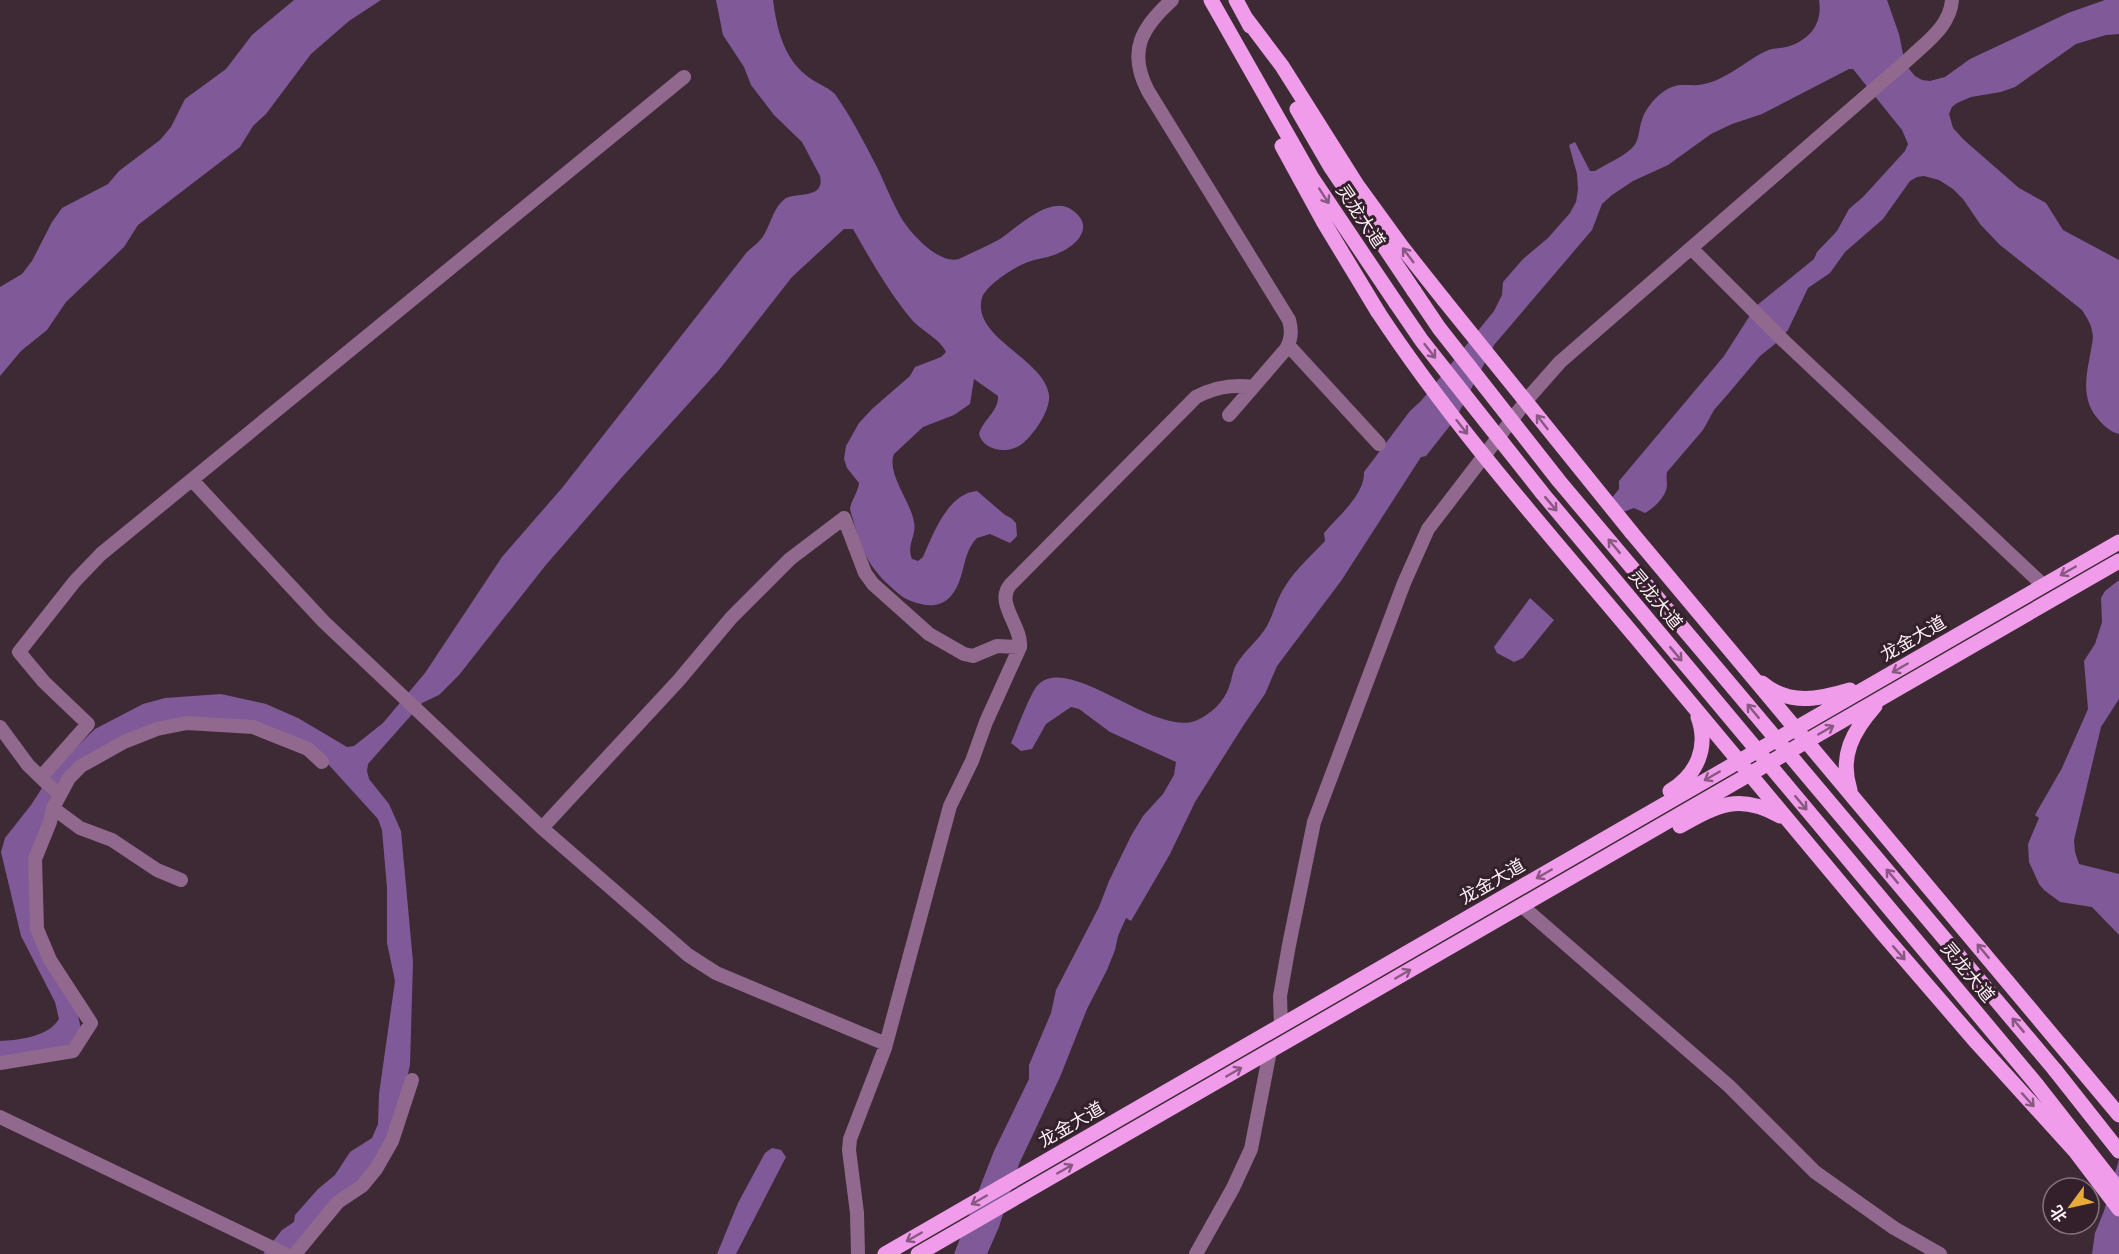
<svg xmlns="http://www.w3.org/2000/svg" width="2119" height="1254" viewBox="0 0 2119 1254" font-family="'Space Grotesk','Noto Sans SC',sans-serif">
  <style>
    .water { fill: #805999 }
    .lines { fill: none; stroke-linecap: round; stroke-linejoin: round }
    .minor { stroke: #91688e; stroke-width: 14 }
    .major { stroke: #f19ceb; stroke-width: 15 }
    .major-bridge { stroke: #f19ceb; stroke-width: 15 }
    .oneway { stroke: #885881 }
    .labels { text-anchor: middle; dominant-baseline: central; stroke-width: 6; stroke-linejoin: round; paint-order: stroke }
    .street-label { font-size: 18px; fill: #fef0f7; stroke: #33202a }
  </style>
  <rect width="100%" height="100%" fill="#3d2a34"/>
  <!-- water -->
  <path class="water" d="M294 0H381L349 21 311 54 266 114 253 126 240 147 138 225 124 247 66 302 47 330 21 351 0 376V287L22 274 32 261 52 222 62 208 108 184 119 171 160 140 171 127 185 99 226 69 252 35Z
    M716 0H773C777 29 783 57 807 76 816 83 826 86 835 94 851 117 864 142 877 167 884 182 891 199 899 214 908 231 938 265 959 259 973 252 988 246 1000 239 1017 228 1050 194 1072 210 1097 227 1075 248 1054 255 1046 258 1036 259 1028 262 1016 266 985 286 982 298 971 338 1044 358 1049 395 1051 411 1030 441 1017 447 1003 454 983 449 979 434 983 420 999 411 998 396L974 379 970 404 954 415 923 427 894 454C886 473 911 502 914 522 917 535 906 545 912 559L918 561 923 557C933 534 948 493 977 491L1005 515 1011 518 1016 523 1017 536 1010 543 990 534 977 538C961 554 966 579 951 596 943 605 932 607 921 604 907 601 900 596 890 586 864 563 859 541 850 509 851 500 858 493 859 483L847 468 844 459 846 446 859 423 872 409 910 376 915 367 941 357 946 352C940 339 922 331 912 320 889 292 871 261 853 229H844L792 277 719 370 623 476 545 566 459 675 439 695 422 703 368 764 367 771 369 779 389 804 401 831 413 962 410 1065 399 1112 381 1156 289 1254H263L282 1230 294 1222 295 1215 318 1189 335 1175 350 1152 372 1138 378 1124 379 1094 395 981 387 943V888L382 830 378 819 318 753 261 727 168 724 58 785 48 775 95 729 143 704 165 698 221 694 266 704 298 718 347 747 354 746 383 723 425 673 502 557 562 488 747 252C753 247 760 241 764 235 771 223 774 206 786 198 798 192 825 199 820 176L802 142 774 115 751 85 744 67 723 35Z
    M1819 0H1887L1899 34 1905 64 1915 76 1922 80 1930 81 1945 77 1970 59 2068 13 2105 0H2119V34L2106 35 2076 44 2015 87 2001 92 1971 97 1957 103 1952 107 1949 114 1953 128 1964 140 2019 188 2046 203 2063 230 2119 260V434C2108 431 2101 423 2094 414 2081 393 2087 372 2091 350 2092 344 2094 337 2092 331 2091 323 2086 317 2082 310L2000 245 1980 224 1963 199 1953 189 1939 180 1924 176 1917 177 1910 181 1883 219 1845 252 1830 273 1808 288 1788 330 1775 344 1760 356 1728 394 1714 410 1703 430 1667 472C1666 477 1667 481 1667 486 1665 498 1655 507 1645 513L1634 508 1623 512 1611 499 1619 489V481L1724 356 1756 306 1814 259 1817 252 1837 231 1849 209 1863 197 1905 151 1908 144 1902 130 1853 69H1849L1762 114 1732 124 1711 134 1668 165 1633 181 1612 195 1602 204 1592 230 1494 345 1456 418 1426 456 1421 457 1341 581 1277 666 1265 694 1245 723 1195 802 1170 854 1131 921 1126 918 1118 936 1115 950 1107 970 1087 1009 1060 1077 1019 1164 999 1227 987 1254H954L994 1151 1029 1079V1065L1051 1013 1056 990 1099 907 1109 881 1131 836 1143 816 1163 794 1174 775 1176 762 1110 732 1079 709 1071 707 1046 724 1032 749 1021 751 1011 743C1016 732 1031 691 1038 685 1069 653 1153 736 1195 721 1210 715 1224 702 1229 687 1232 680 1232 672 1236 665 1244 651 1259 640 1267 626 1274 613 1277 598 1286 585 1296 569 1312 555 1325 541L1324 533C1338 516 1365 495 1364 472L1410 411 1421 401 1494 311 1502 295 1503 282 1523 259 1548 238 1570 213 1576 202 1578 190 1577 174 1569 145 1575 142 1590 171H1595C1606 164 1621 158 1631 149 1640 141 1638 131 1642 120 1646 107 1659 92 1672 87 1682 83 1693 87 1704 84 1727 79 1743 63 1764 52 1771 48 1778 49 1786 47 1809 41 1823 24 1819 0Z
    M2119 580V699L2101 727 2074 840 2075 852 2079 864 2119 874V935L2092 907 2060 902 2044 890 2039 884 2029 862 2028 844 2039 818 2035 815 2062 768 2088 709 2084 661 2095 644 2102 622 2101 598 2105 591Z
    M1530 598 1554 620 1523 658 1514 662 1497 653 1494 647Z
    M42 788 51 797 48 812 31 864 34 931 78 1015 81 1029 73 1041 64 1048 0 1059V1041C19 1040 48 1037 59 1019L55 1002 21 936 1 852 5 838 31 805Z
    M772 1148 781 1150 786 1157 736 1254H717L738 1203 765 1153Z
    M2119 1159V1254H2092L2095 1233 2104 1211Z"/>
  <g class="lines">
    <!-- minor -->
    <path class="minor" d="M1172 0C1142 27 1127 51 1148 91L1289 320C1292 330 1292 339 1286 349L1229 415
      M1692 249 1785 342 2043 585
      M1288 345 1379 444
      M192 480 324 622 542 828 688 955 716 973 886 1044
      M0 727 28 765 59 795
      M41 777 88 724 44 682 19 652 75 581 101 554 684 77
      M53 808 80 828 112 840 157 870 181 880
      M542 828 679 680 731 618 790 559 844 518 865 573 873 584 929 634 964 654 973 656 997 646 1020 647
      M1522 906 1729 1086 1815 1172 1894 1228 1940 1254
      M1281 1026 1280 996 1289 945 1314 822 1404 583 1428 529 1530 396 1560 362 1912 56C1929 40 1950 25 1952 0
      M0 1063 73 1051 91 1023 50 960 37 929 35 859 50 822 53 808 69 778 81 766 124 742 157 729 187 723 253 727 308 749 322 762
      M0 1117 285 1254
      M295 1254 338 1202 362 1186 376 1169 392 1141 412 1080
      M858 1254 857 1213 849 1150 850 1139 885 1048 950 806 972 761 986 722 1020 647C1022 626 995 603 1010 585L1196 397C1215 387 1232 384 1253 387
      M1196 1254 1233 1188 1251 1149 1270 1051"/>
    <!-- major -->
    <path class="major" d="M1211 0 1312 178 1396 303
      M1236 0 1250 26
      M1245 17 1282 66 1357 185 1402 247 1444 300
      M1297 109 1330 166 1414 291
      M1282 146 1323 221 1378 312
      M1632 533 2119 1115
      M1633 634 1883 934 1977 1043 2075 1151 2119 1209
      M1762 683C1789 706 1820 699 1850 690
      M1850 790C1839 756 1853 731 1875 706
      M1670 791C1697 775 1709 747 1698 717
      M1680 826C1718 805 1739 793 1780 816
      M2055 1070 2119 1151
      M2037 1085 2119 1190
      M885 1254 2119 542
      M918 1254 2119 561"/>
    <!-- major-bridge -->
    <path class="major-bridge" d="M1414 291 1439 328 1559 481 2055 1070
      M1444 300 1632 533
      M1396 303 1422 341 1543 494 2037 1085
      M1378 312C1453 426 1545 529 1633 634"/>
  </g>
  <!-- one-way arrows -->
  <defs><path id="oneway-shaft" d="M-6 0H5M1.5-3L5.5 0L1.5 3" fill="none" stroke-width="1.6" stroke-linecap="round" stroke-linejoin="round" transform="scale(1.5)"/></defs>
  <g class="oneway">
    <use href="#oneway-shaft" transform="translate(1324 196) rotate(57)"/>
    <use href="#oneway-shaft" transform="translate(1408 255) rotate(-127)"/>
    <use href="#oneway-shaft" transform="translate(1430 351) rotate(52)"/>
    <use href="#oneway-shaft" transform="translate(1542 422) rotate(-128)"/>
    <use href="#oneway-shaft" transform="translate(1462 427) rotate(52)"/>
    <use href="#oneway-shaft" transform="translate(1551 504) rotate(50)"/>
    <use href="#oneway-shaft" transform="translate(1614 546) rotate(-130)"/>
    <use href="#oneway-shaft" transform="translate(2068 571) rotate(150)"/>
    <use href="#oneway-shaft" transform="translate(1676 654) rotate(50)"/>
    <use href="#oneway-shaft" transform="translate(1900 668) rotate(150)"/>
    <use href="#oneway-shaft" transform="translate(1753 711) rotate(-130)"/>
    <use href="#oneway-shaft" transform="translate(1826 730) rotate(-30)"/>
    <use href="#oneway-shaft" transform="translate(1712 776) rotate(150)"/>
    <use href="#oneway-shaft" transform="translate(1801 803) rotate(50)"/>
    <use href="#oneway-shaft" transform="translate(1544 874) rotate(150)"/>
    <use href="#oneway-shaft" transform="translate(1892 876) rotate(-130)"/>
    <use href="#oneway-shaft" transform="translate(1983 951) rotate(-130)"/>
    <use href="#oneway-shaft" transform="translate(1899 953) rotate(49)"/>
    <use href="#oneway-shaft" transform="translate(1403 974) rotate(-30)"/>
    <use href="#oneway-shaft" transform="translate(2018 1025) rotate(-130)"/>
    <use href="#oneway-shaft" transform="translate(1234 1072) rotate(-30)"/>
    <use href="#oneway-shaft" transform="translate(2028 1100) rotate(48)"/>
    <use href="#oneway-shaft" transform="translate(1065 1169) rotate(-30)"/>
    <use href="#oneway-shaft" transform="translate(979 1200) rotate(150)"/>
    <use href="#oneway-shaft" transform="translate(914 1237) rotate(150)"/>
  </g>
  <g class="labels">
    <!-- street labels -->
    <g class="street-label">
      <text transform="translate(1361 216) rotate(56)">灵龙大道</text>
      <text transform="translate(1656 599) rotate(50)">灵龙大道</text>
      <text transform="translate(1913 638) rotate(-30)">龙金大道</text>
      <text transform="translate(1492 881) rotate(-30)">龙金大道</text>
      <text transform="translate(1968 972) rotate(50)">灵龙大道</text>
      <text transform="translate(1071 1124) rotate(-30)">龙金大道</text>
    </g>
  </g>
  <!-- north arrow -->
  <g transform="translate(2071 1206) rotate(237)"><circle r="28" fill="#33202a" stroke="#84737c" stroke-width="1.5"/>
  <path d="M0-4.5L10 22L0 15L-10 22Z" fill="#e8ab37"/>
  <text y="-9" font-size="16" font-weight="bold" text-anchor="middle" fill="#fef0f7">北</text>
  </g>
</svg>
